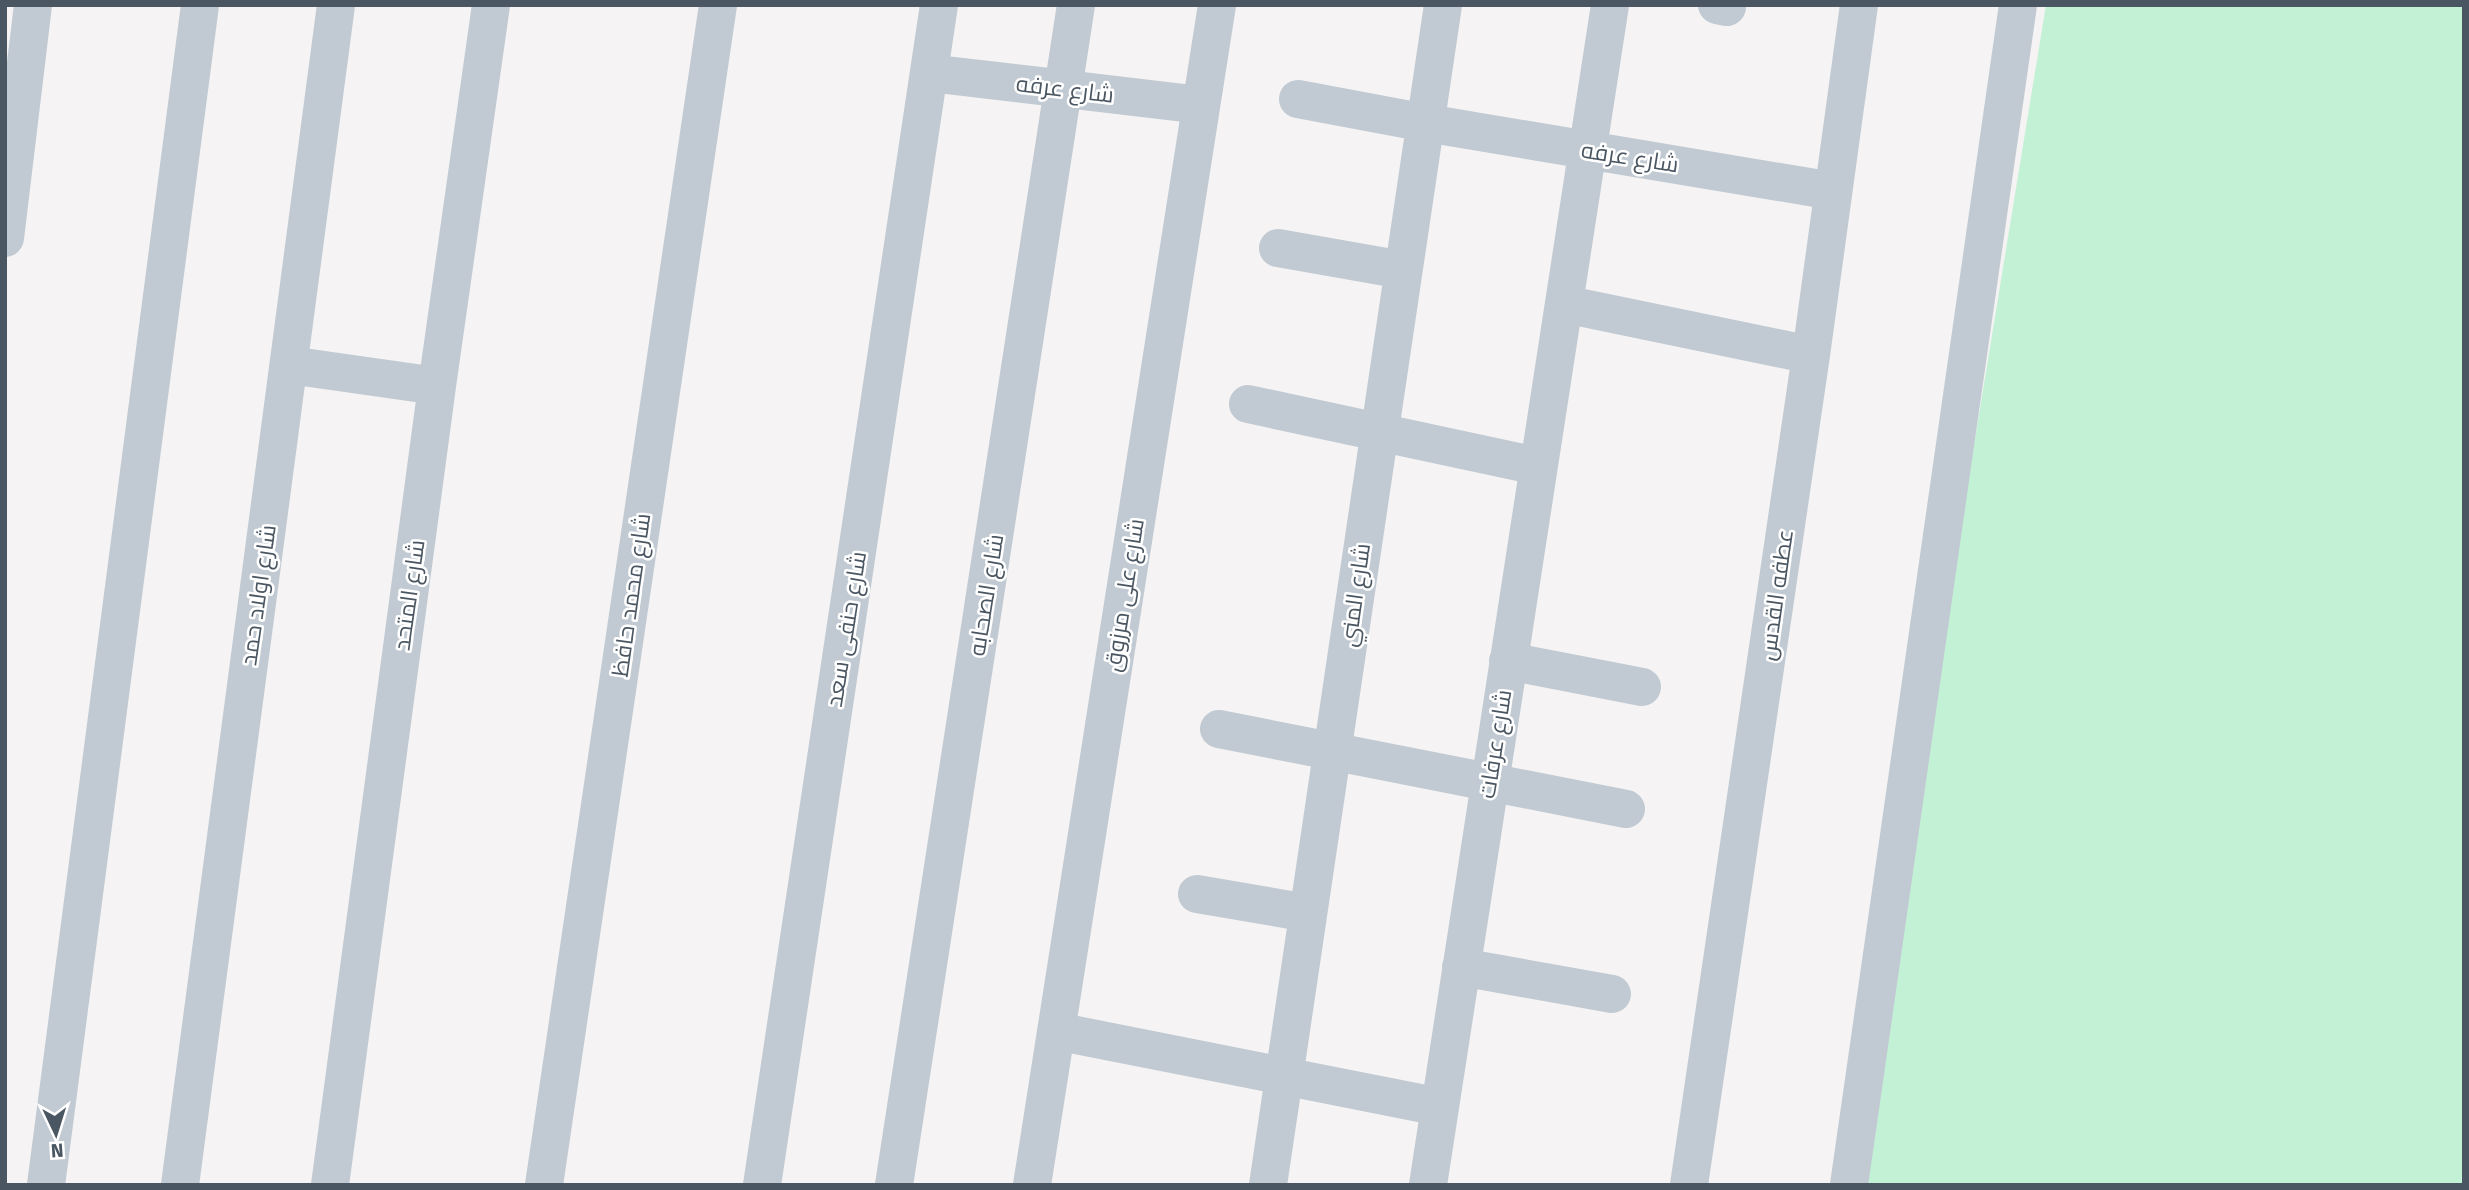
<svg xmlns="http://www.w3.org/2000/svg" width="2469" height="1190" viewBox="0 0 2469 1190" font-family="'Fira Sans',Cairo,sans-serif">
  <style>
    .green { fill: #c3f1d5 }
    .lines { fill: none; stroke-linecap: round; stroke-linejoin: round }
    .minor { stroke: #c1cad2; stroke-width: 38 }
    .labels { text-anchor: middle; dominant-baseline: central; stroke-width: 5; stroke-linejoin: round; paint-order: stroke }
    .street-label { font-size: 23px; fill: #4a5661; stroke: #fff }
  </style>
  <rect width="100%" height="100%" fill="#f5f3f3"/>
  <!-- green -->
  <path class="green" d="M2046 5H2464V1185H1853Z"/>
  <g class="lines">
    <!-- minor -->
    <path class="minor" d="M1717 5 1727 7
      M929 73 1201 105
      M1298 99 1426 123 1833 191
      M5 238 33 5
      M1278 248 1403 270
      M1564 304 1811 355
      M289 365 437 386
      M1248 404 1537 466
      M1508 661 1642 687
      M1219 729 1626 809
      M1197 894 1308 913
      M1461 967 1612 994
      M1056 1031 1440 1107
      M46 1185 200 5
      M180 1185 336 5
      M330 1185 437 386 491 5
      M544 1185 718 5
      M762 1185 939 5
      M894 1185 1076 5
      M1032 1185 1217 5
      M1268 1185 1443 5
      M1428 1185 1610 5
      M1689 1185 1811 355 1859 5
      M1849 1185 2018 5"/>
  </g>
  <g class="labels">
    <!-- street labels -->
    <g class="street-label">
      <text transform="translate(1065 89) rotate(7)">شارع عرفه</text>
      <text transform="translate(1630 157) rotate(9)">شارع عرفه</text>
      <text transform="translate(258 595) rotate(-82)">شارع اولاد حمد</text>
      <text transform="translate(409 595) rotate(-82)">شارع المتحد</text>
      <text transform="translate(631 595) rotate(-82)">شارع محمد حافظ</text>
      <text transform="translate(986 595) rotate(-81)">شارع الصحابه</text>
      <text transform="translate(1124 595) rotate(-81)">شارع على مرزوق</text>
      <text transform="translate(1355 595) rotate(-82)">شارع المني</text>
      <text transform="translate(1776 595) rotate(-82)">عطفه القدس</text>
      <text transform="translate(846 629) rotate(-81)">شارع حنفى سعد</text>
      <text transform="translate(1495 744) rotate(-81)">شارع عرفات</text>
    </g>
  </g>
  <!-- border -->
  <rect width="2469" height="1190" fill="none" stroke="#4a5661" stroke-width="14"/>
  <!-- north arrow -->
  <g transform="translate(56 1134) rotate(176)" stroke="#ffffff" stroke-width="5" paint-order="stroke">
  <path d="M0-5L12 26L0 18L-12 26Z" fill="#4a5661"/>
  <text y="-10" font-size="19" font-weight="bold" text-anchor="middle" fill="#4a5661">N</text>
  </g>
</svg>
